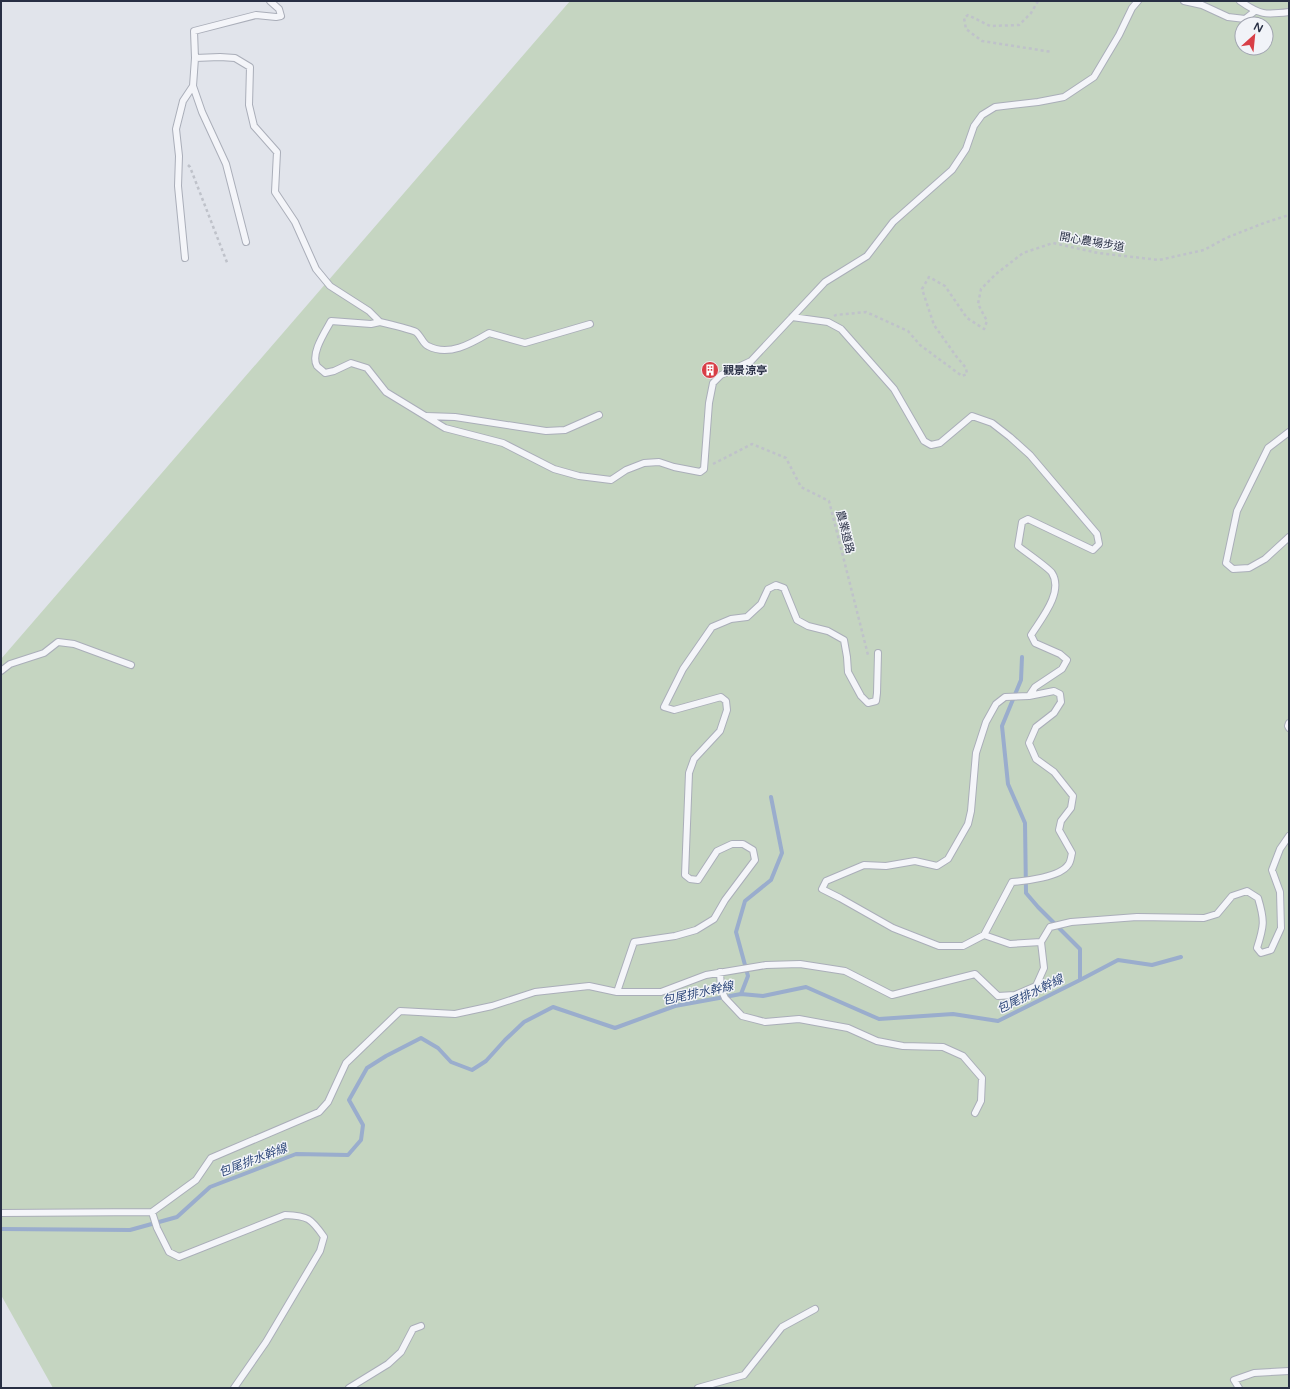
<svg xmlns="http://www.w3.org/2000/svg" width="1290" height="1389" viewBox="0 0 1290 1389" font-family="'Varela Round','Noto Sans TC',sans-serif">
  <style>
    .green { fill: #c5d5c1; fill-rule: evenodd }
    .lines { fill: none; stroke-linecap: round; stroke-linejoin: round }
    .stream { stroke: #9aadcd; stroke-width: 4 }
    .lane-casing { stroke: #aaaeb9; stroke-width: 8 }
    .path { stroke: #bfc2ca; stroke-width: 2.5; stroke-dasharray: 3 3; stroke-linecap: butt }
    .lane { stroke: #f4f5f9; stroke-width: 6 }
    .labels { text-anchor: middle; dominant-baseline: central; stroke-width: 3; stroke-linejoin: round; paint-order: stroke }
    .street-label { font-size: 11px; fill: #282f44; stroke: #f1f3f8 }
    .poi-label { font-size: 11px; font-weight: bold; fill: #282f44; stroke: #f1f3f8; text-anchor: start }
    .water-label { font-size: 12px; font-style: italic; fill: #2f497b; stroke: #f1f3f8 }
  </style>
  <rect width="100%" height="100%" fill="#e1e4eb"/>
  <!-- green -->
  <path class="green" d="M570 1H1289V1388H53L1 1295V659ZM1242 24H1266V48H1242Z"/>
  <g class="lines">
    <!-- stream -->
    <path class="stream" d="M1080 980 1118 960 1152 965 1181 957
      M741 994 748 976 736 932 745 901 771 880 782 853 771 797
      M1 1229 130 1230 177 1217 210 1187 296 1154 348 1155 361 1140 363 1125 349 1100 367 1068 386 1056 421 1038 438 1048 451 1062 472 1070 486 1061 505 1040 524 1022 553 1007 615 1028 675 1006 741 994 763 996 806 987 879 1019 953 1014 998 1021 1080 980V949L1038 907 1026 893 1025 823 1008 784 1002 726 1021 680 1022 657"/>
    <!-- lane casing -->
    <g class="lane-casing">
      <path id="lane" d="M270 1 279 9 281 16 276 17 256 15 194 31 195 58 220 57 235 58 250 67 249 105 254 126 277 152 275 192 295 222 316 269 330 286 369 311 380 322 371 324 331 321C325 332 310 354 317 366 319 368 323 371 325 373L334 371 351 363 367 368 386 392 445 428 503 443 554 469 579 476 611 480 626 470 644 463 659 462 674 467 700 472 704 469 709 403 713 383 721 375 751 361 825 282 867 256 893 222 952 170 966 149 974 126 982 115 995 107 1038 102 1064 97 1094 77 1119 35 1132 8 1138 1
        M1184 1 1202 5 1228 17 1245 19 1255 11
        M1240 1C1260 15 1265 15 1289 12
        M193 86 202 112 226 164 246 242
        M185 258 178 186 179 156 176 129 183 101 193 86 195 58
        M792 317 828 322 841 329 894 389 924 441 931 445 940 443 972 416 992 423 1010 437 1030 455 1097 534 1099 544 1093 550 1028 519 1022 522 1018 546C1024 551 1049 568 1052 573 1064 592 1041 619 1031 635L1035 643 1060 654 1067 660 1062 669 1035 687 1029 696 1054 691 1060 694 1061 702 1054 713 1036 727 1029 743 1036 759 1054 772 1073 796 1071 808 1061 821 1059 830 1072 853C1071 856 1071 862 1068 865 1060 877 1026 881 1012 882L984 935
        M380 322C388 324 410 329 416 332 421 336 423 344 428 346 449 357 472 343 489 333L525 343 590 324
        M426 416 455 417 546 431 565 430 599 415
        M1289 432 1268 448 1237 511 1226 563 1233 569 1249 568 1265 559 1289 537
        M1 671 10 664 44 653 58 642 74 644 131 665
        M1029 696 1005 697 996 704 986 722 976 753 971 811 968 824 948 859 937 866 915 861 886 866 864 865 826 881 822 889 840 898 893 928 939 946H963L984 935 1010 944 1041 942
        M1289 723 1288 726 1289 728
        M720 972 721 989 725 998 742 1016 765 1022 799 1019 848 1028 877 1041 903 1046 943 1047 963 1056 982 1078 981 1101 975 1113
        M617 992 634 942 675 936 696 930 714 919 725 900 755 860 753 850 743 844H732L717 851 698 880 690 879 685 875 689 773 694 759 720 731 727 710 726 701 721 697 674 710 664 707 683 669 712 627 731 619 747 617 761 604 768 589 776 585 784 588 797 620 808 626 828 631 844 640 847 657 848 672 861 696 868 703 876 701 877 693 878 653
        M152 1212 157 1228 169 1252 179 1257 285 1215C308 1216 311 1218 324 1237L320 1251 266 1342 234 1388
        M1 1213 152 1212 196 1180 211 1158 319 1112 328 1102 346 1063 400 1011 455 1014 492 1006 535 992 589 986 617 992H661L706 975 766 965 800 964 845 971 892 995 975 974 998 996 1015 995 1036 986 1044 968 1041 942 1050 927 1071 922 1137 917 1204 918 1217 914 1232 896 1247 891 1258 898C1265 921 1264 926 1257 948L1261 953 1271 950 1281 928 1280 892 1272 870 1280 849 1289 836
        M349 1388 388 1364 401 1352 413 1329 421 1326
        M698 1388 744 1375 782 1327 815 1309
        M1239 1388 1234 1380 1254 1373 1289 1371"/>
    </g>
    <!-- path -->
    <path class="path" d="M1038 1 1031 13 1019 25 990 26 968 15 964 18 966 29 982 41 1052 52
      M188 165 190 167 228 265
      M834 316 836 315 866 312 908 331 920 345 962 376 967 374 966 368 956 356 934 325 922 289 929 277 945 286 967 318 984 329 987 321 978 304 981 289 996 274 1023 253 1053 243 1098 253 1159 260 1204 250 1226 238 1264 223 1289 215
      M713 464 752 444 786 458 801 487 829 501 868 655"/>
    <!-- lane -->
    <use href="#lane" class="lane"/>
  </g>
  <!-- icons -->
  <defs>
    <g id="building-disc" transform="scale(0.9)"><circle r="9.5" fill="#d83e46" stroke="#f1f3f8"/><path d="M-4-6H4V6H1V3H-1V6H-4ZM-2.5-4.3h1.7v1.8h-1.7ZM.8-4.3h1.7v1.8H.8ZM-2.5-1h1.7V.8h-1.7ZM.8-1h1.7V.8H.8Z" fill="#fff"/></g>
  </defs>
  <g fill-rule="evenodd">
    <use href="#building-disc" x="710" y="370"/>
  </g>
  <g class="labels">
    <!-- street labels -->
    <g class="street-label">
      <text transform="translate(1092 242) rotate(10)">開心農場步道</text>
      <text transform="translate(845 532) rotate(76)">農業道路</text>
    </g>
    <!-- poi labels -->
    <g class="poi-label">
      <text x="723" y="370">觀景涼亭</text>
    </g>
    <!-- water labels -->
    <g class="water-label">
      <text transform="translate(698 993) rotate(-12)">包尾排水幹線</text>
      <text transform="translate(1030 994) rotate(-26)">包尾排水幹線</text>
      <text transform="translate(253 1160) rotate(-21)">包尾排水幹線</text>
    </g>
  </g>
  <!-- border -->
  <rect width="1290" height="1389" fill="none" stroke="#282f44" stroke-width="4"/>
  <!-- north arrow -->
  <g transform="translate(1254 36) rotate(27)"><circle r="19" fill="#f1f3f8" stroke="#a1a5b0"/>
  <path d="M0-3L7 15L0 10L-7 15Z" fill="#d83e46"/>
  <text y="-6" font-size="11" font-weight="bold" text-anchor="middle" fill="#282f44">N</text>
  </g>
</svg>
